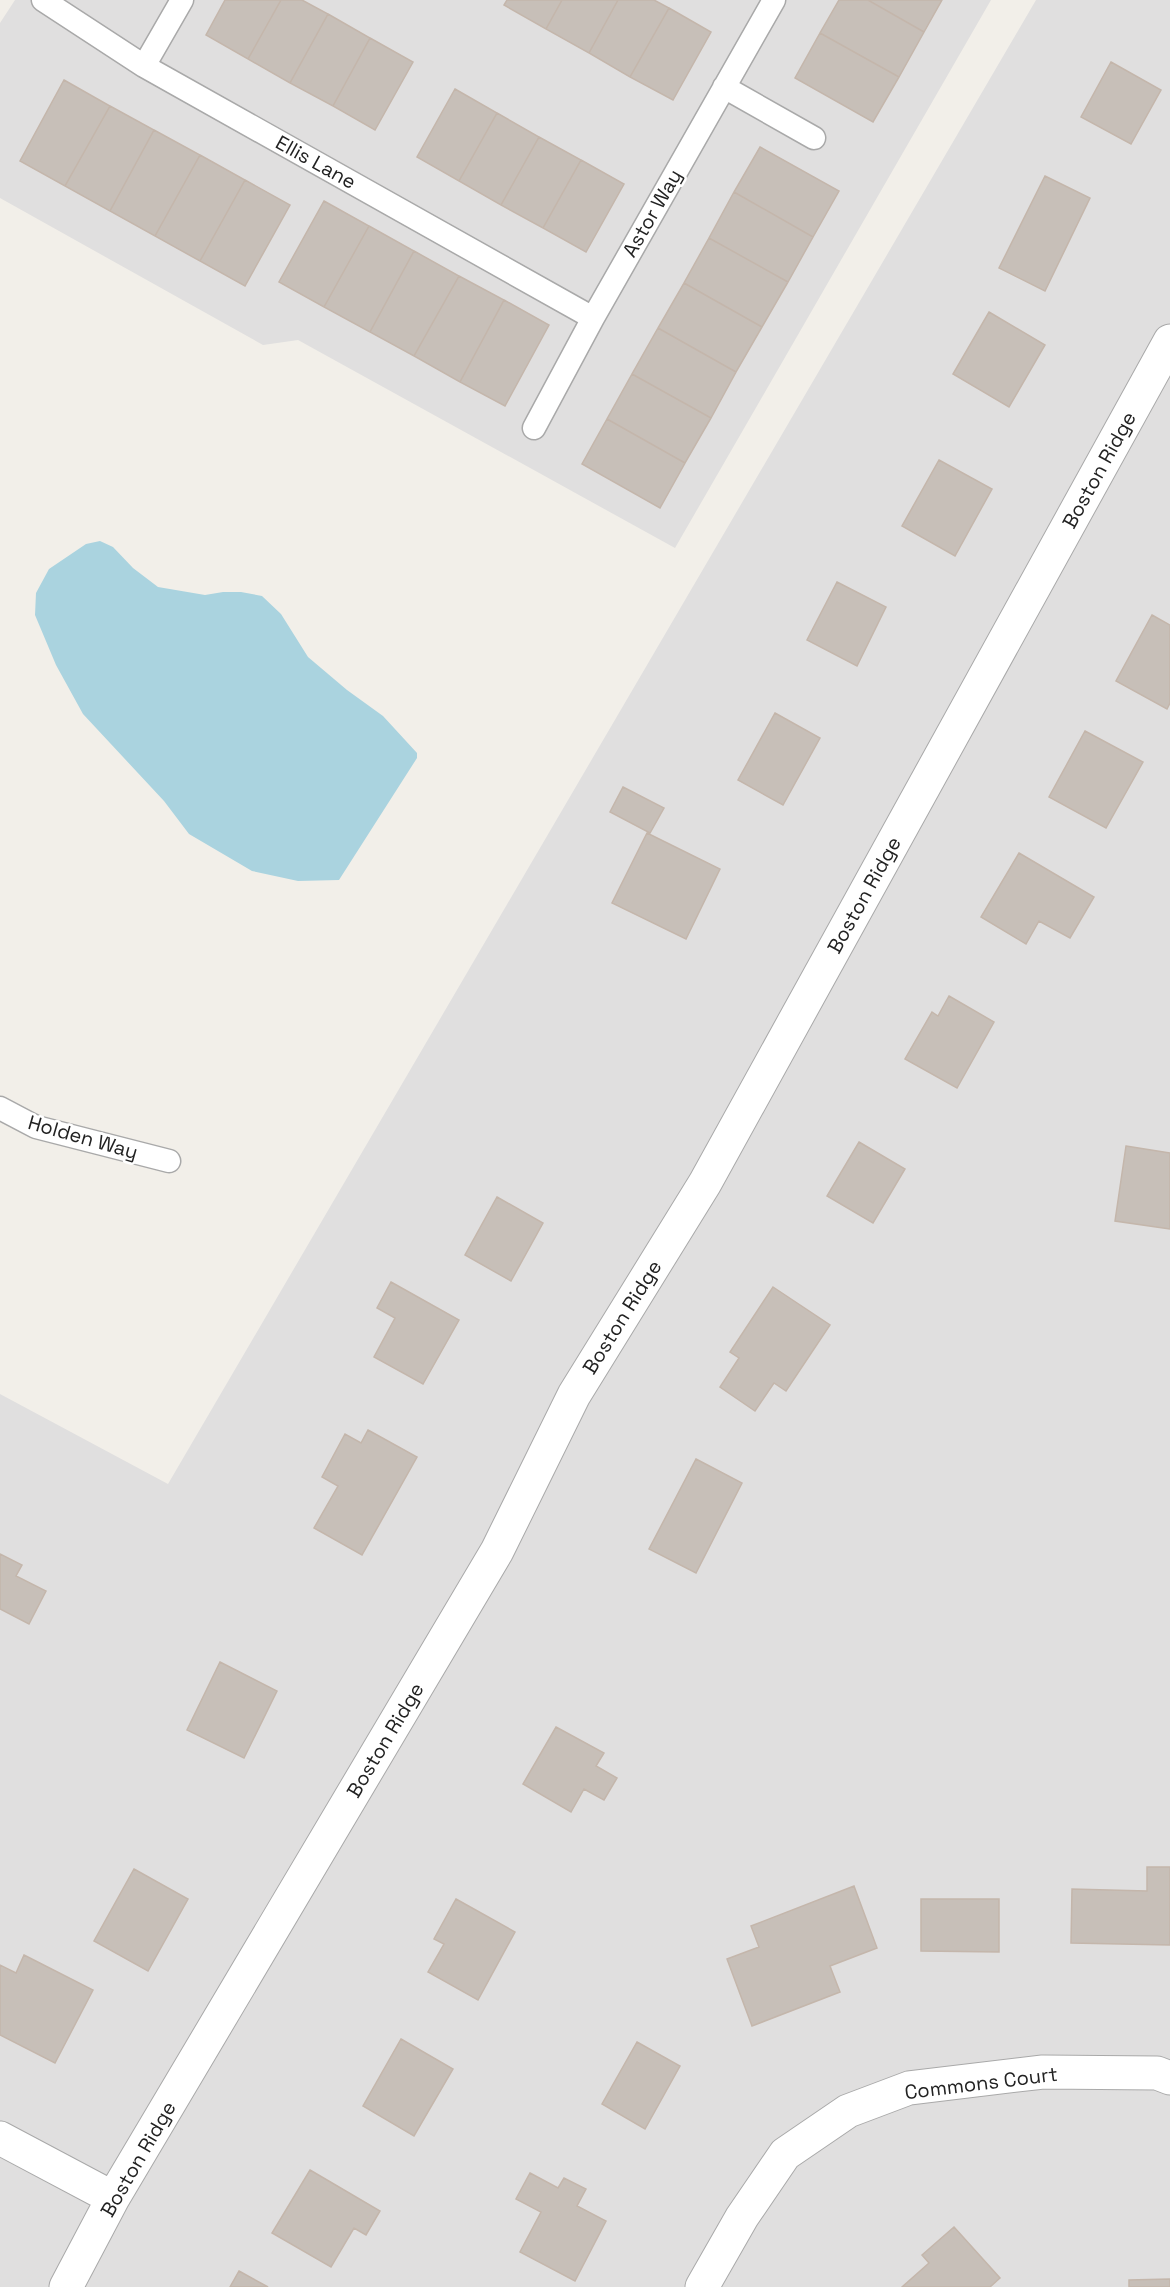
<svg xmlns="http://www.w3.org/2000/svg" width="1170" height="2287" viewBox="0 0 1170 2287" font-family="'Space Grotesk',sans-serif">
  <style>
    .residential { fill: #e0dfdf }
    .water { fill: #aad3df }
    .building { fill: #c7bfb8; stroke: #c4b6ab; stroke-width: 1.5 }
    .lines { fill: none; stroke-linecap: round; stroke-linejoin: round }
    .service-casing { stroke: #a9a9a9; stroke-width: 25 }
    .minor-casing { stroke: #a9a9a9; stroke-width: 35 }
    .service { stroke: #fff; stroke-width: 22 }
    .minor { stroke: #fff; stroke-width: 33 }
    .labels { text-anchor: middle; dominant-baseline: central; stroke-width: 5; stroke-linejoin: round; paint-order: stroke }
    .street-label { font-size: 20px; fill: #222; stroke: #fff }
  </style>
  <rect width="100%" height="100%" fill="#f2efe9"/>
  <!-- residential -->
  <path class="residential" d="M15 0H991L675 548 298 340 263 345 0 198V23Z
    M1036 0H1170V2287H0V1394L168 1484Z"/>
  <!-- water -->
  <path class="water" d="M100 541 113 547 133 568 158 587 205 595 223 592H241L262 596 281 614 308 657 347 690 383 716 417 753V758L339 880 298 881 252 871 189 834 164 801 83 714 56 665 35 615 36 593 49 569 86 544Z"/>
  <!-- building -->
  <path class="building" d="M225 0H281L248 59 206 35Z
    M281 0H302L328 14 290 83 248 59Z
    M507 0H562L546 29 504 5Z
    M562 0H618L589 53 546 29Z
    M618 0H654L669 8 630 77 589 53Z
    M839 0H868L924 32 899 77 820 33Z
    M868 0H942L924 32Z
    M669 8 711 32 673 100 630 77Z
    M328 14 370 38 333 106 290 83Z
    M820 33 899 77 873 122 795 78Z
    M370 38 413 62 375 130 333 106Z
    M1111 62 1161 90 1131 144 1081 117Z
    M64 80 110 106 65 186 20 161Z
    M455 89 497 113 459 181 417 157Z
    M110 106 154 130 110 211 65 186Z
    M497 113 539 137 501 205 459 181Z
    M154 130 200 155 155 236 110 211Z
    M539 137 581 160 543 228 501 205Z
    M760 147 839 191 813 237 734 192Z
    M200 155 245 180 200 261 155 236Z
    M581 160 624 184 586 252 543 228Z
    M1045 176 1090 198 1045 291 999 268Z
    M245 180 290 205 245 286 200 261Z
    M734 192 813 237 788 282 709 238Z
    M324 201 369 226 324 307 279 282Z
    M369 226 414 251 370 332 324 307Z
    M709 238 788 282 762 327 684 283Z
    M414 251 459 276 414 356 370 332Z
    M459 276 504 300 460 382 414 356Z
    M684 283 762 327 736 372 658 328Z
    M504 300 549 325 505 406 460 382Z
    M989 312 1045 345 1009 407 953 374Z
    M658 328 736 372 711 418 632 374Z
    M632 374 711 418 685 463 607 419Z
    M607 419 685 463 660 508 582 464Z
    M939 460 992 489 955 556 902 526Z
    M837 582 886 607 857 666 807 640Z
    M1152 615 1170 625V703L1167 709 1116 681Z
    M775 713 820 738 783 805 738 780Z
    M1085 731 1143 762 1106 828 1049 797Z
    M623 787 664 808 650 833 610 812Z
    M647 833 720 869 686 939 612 903Z
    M1019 853 1094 897 1070 938 1039 921 1026 944 981 917Z
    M949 996 994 1022 957 1088 905 1059 932 1012 938 1016Z
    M859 1142 905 1169 873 1223 827 1196Z
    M1126 1146 1170 1153V1229L1115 1221Z
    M497 1197 543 1223 511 1281 465 1255Z
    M391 1282 459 1320 423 1384 374 1357 395 1318 377 1308Z
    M773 1287 830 1325 786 1391 774 1383 755 1411 720 1387 739 1358 730 1352Z
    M368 1430 417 1457 362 1555 314 1528 338 1486 322 1477 345 1434 361 1443Z
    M696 1459 742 1483 696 1573 649 1549Z
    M0 1554 22 1565 16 1576 46 1591 29 1624 0 1609Z
    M220 1662 277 1691 244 1758 187 1730Z
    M556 1727 604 1753 596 1766 617 1778 604 1800 584 1789 571 1812 523 1784Z
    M1147 1867H1170V1945L1071 1943 1072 1889 1147 1891Z
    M134 1869 188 1899 148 1971 94 1941Z
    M854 1886 877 1948 830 1966 840 1992 752 2026 727 1959 759 1947 751 1926Z
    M456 1899 515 1932 478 2000 428 1972 444 1944 434 1939Z
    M921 1899H999V1952L921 1951Z
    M24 1955 93 1990 55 2063 0 2035V1965L16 1973Z
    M401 2039 453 2069 414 2136 363 2106Z
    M637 2042 680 2066 645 2129 602 2104Z
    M310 2170 380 2211 366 2235 354 2228 331 2267 272 2233Z
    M530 2173 558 2188 564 2178 586 2189 577 2206 606 2221 575 2281 520 2252 541 2212 516 2199Z
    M954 2227 1000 2278 990 2287H902L929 2263 922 2255Z
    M239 2271 268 2287H230Z
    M1170 2279V2287H1129V2280Z"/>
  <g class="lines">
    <!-- service casing -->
    <g class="service-casing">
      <path id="service" d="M43 0 144 66 593 318
        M144 66 182 0
        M724 87 814 138
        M534 428 593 318 774 0
        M0 1108 36 1127 169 1161"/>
    </g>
    <!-- minor casing -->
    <g class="minor-casing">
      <path id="minor" d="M0 2138 113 2198
        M66 2287 113 2198 497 1551 574 1395 705 1183 1170 341
        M702 2287 742 2217 785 2154 848 2111 909 2088 1043 2072 1157 2073 1170 2078"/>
    </g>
    <!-- service -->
    <use href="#service" class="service"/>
    <!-- minor -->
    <use href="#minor" class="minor"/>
  </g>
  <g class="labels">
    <!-- street labels -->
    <g class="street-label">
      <text transform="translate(316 162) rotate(29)">Ellis Lane</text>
      <text transform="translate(652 213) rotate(-60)">Astor Way</text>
      <text transform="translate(1099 470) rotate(-61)">Boston Ridge</text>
      <text transform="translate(864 895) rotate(-61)">Boston Ridge</text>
      <text transform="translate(83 1137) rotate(16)">Holden Way</text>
      <text transform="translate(622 1317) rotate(-58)">Boston Ridge</text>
      <text transform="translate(385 1740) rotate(-59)">Boston Ridge</text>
      <text transform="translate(981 2083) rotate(-7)">Commons Court</text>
      <text transform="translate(138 2159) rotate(-60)">Boston Ridge</text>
    </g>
  </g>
</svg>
